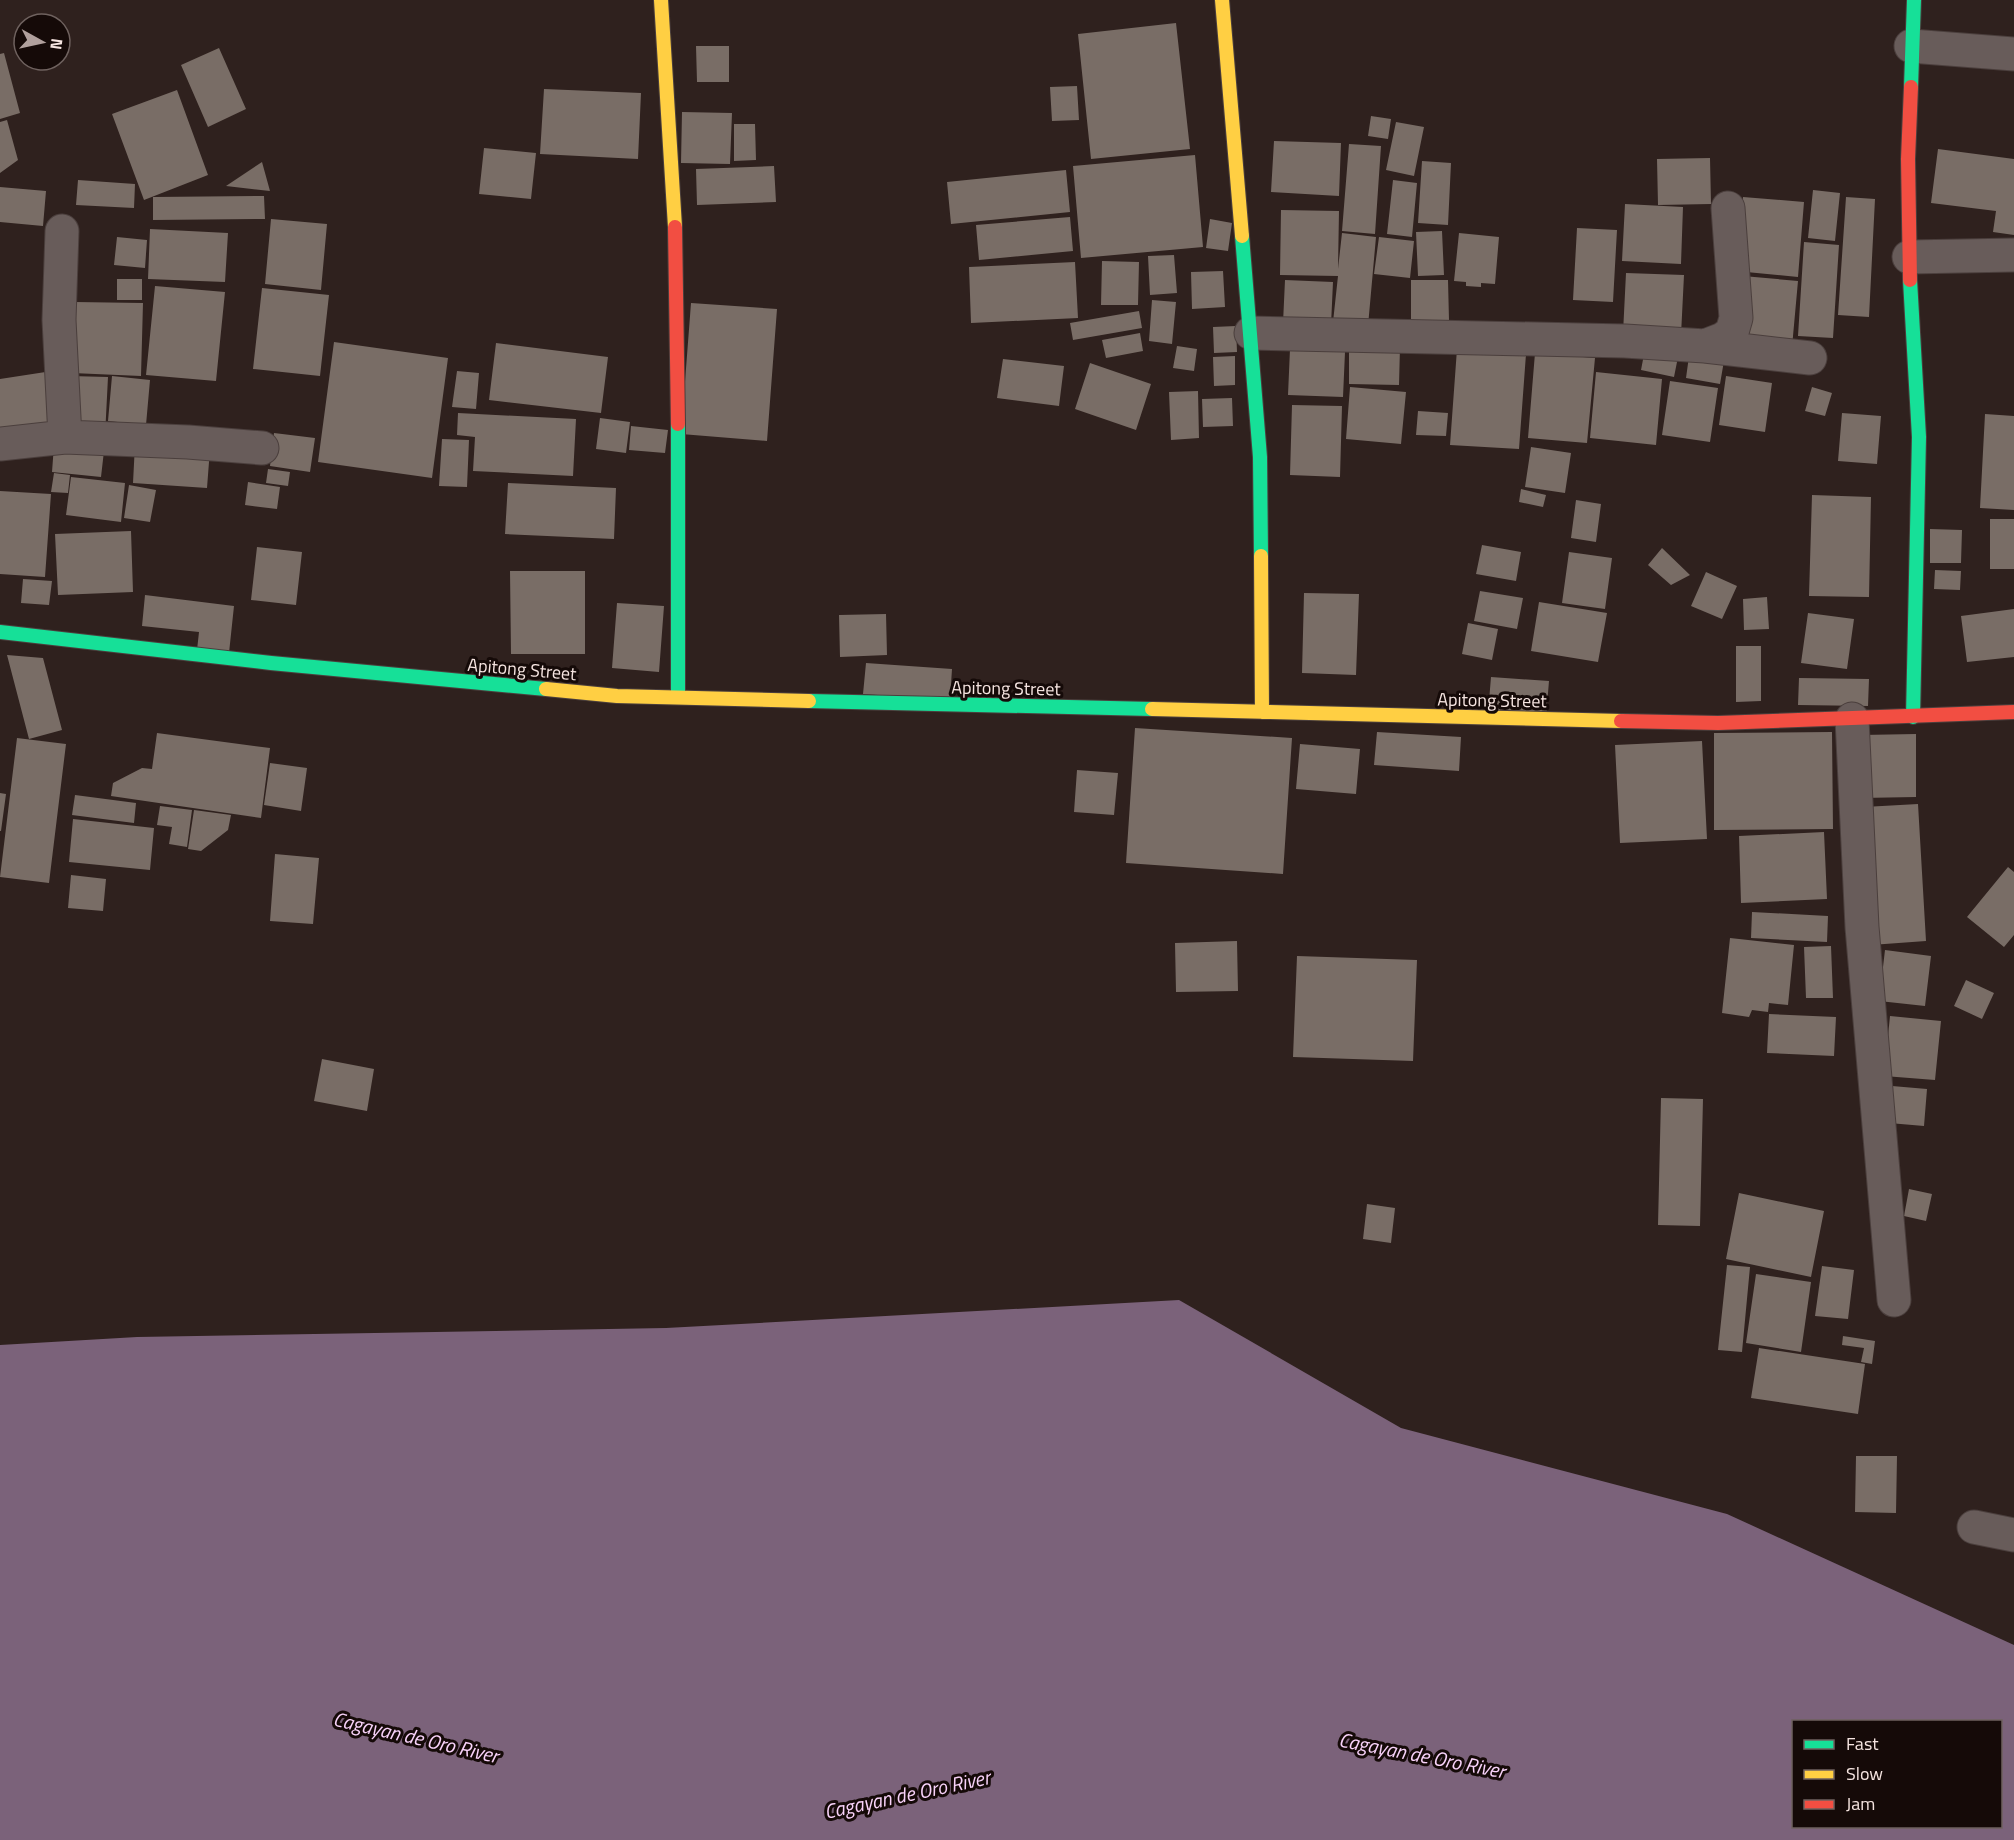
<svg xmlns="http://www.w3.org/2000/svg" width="2014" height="1840" viewBox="0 0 2014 1840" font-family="'Titillium Web',sans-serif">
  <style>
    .water { fill: #7b627a; fill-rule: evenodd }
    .building { fill: #796d66 }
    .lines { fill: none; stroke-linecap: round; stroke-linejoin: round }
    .street-casing { stroke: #4b3f3d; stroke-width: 35 }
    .fast-casing { stroke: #4b3f3d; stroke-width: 16 }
    .slow-casing { stroke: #4b3f3d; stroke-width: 16 }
    .jam-casing { stroke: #4b3f3d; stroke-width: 16 }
    .street { stroke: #685c5a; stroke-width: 33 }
    .fast { stroke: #16e098; stroke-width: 14 }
    .slow { stroke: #ffcf43; stroke-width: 14 }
    .jam { stroke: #f24e42; stroke-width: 14 }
    .labels { text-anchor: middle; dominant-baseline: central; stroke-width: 6; stroke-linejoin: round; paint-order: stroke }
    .street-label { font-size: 18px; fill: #f6e5e1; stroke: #150a08 }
    .water-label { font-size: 20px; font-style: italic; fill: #f9d3fa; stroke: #150a08 }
  </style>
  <rect width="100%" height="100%" fill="#2f211e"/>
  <!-- water -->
  <path class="water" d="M1179 1300 1401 1428 1727 1514 2014 1645V1840H0V1345L137 1337 666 1328ZM1794 1722H2000V1826H1794Z"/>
  <!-- building -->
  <path class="building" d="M1176 23 1190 149 1091 159 1078 34Z
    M696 46H729V82H697Z
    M219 48 246 109 208 127 181 65Z
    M4 53 20 113 0 119V54Z
    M1077 86 1079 120 1052 121 1050 87Z
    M544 89 641 93 638 159 540 154Z
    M177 90 208 175 144 200 112 114Z
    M682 112 732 113 730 164 681 163Z
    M1371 116 1391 119 1388 139 1368 136Z
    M7 120 18 160 0 173V122Z
    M1396 122 1424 127 1414 176 1386 170Z
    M734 124H755L756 160 734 161Z
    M1274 141 1341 143 1339 196 1271 192Z
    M1349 144 1381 146 1375 234 1342 231Z
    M484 148 536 153 531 199 479 194Z
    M1938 149 2014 159V235L1993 232 1996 211 1931 203Z
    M1195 155 1203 247 1081 258 1073 166Z
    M1710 158 1711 204 1658 205 1657 159Z
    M1422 161 1451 163 1448 225 1418 223Z
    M262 162 270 191 226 186Z
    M774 166 776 202 697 205 696 169Z
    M1066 170 1070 212 951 224 947 182Z
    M78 180 135 184 134 208 76 205Z
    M1393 180 1417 183 1412 237 1387 234Z
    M0 187 46 191 43 226 0 222Z
    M1813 190 1840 193 1835 241 1808 238Z
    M264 196 265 219 153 220V197Z
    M1743 197 1804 202 1798 277 1736 271Z
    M1846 197 1875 199 1869 317 1838 315Z
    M1625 204 1683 207 1681 264 1622 261Z
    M1281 210 1339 211 1338 269 1342 233 1376 237 1368 326 1333 322 1338 276 1280 275Z
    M1070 217 1073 251 979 260 976 225Z
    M271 219 327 224 321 290 265 284Z
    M1210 219 1232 223 1228 251 1206 248Z
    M1577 228 1617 230 1613 302 1573 300Z
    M150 229 228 233 225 282 148 279Z
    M1442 231 1444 275 1418 276 1416 232Z
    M1459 233 1499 237 1495 284 1481 283V287L1466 286V282L1454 281Z
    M117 237 147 240 145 268 114 265Z
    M1379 237 1414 241 1410 278 1374 274Z
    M1804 242 1839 245 1833 338 1798 336Z
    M1174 255 1177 293 1150 295 1148 256Z
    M1102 261 1139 262 1138 305H1101Z
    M1075 262 1078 318 971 323 969 267Z
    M1223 271 1225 307 1192 309 1191 272Z
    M1626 273 1684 275 1681 335 1623 333Z
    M1743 276 1798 281 1792 347 1736 343Z
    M117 279H142V300H117Z
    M1285 280 1333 282 1331 325 1283 323Z
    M1411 280H1448L1449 320 1411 321Z
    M155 286 225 292 216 381 146 375Z
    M262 288 329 295 320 376 253 369Z
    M1152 300 1176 302 1172 344 1149 341Z
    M75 302 143 303 141 376 72 373Z
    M691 303 777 309 767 441 681 434Z
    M1139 311 1142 328 1073 340 1070 323Z
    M1236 326 1237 352 1214 353 1213 327Z
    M1140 333 1143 351 1106 358 1102 340Z
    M334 342 448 358 432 478 318 462Z
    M496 343 608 357 601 413 489 400Z
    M1646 344 1679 352 1674 377 1641 370Z
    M1177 346 1197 349 1194 371 1173 368Z
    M1349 346 1400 347 1399 385 1349 384Z
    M1290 349 1345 352 1343 397 1288 395Z
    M1457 349 1526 354 1519 449 1450 445Z
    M1690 349 1725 355 1720 384 1686 378Z
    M1535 353 1595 358 1587 443 1528 438Z
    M1235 356V385L1214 386 1213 357Z
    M1003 359 1064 366 1059 406 997 398Z
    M1090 363 1151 384 1136 430 1075 409Z
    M52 371 60 429 0 437V379Z
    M457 371 479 373 476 409 452 407Z
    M1596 372 1662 379 1656 445 1590 438Z
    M70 376 108 377 105 436 67 434Z
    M112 376 150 380 146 425 108 421Z
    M1726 376 1772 383 1765 432 1719 425Z
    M1670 381 1718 388 1710 442 1662 435Z
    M1350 387 1406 392 1401 444 1346 439Z
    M1812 387 1832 393 1825 416 1805 411Z
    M1198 391 1199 438 1171 440 1169 392Z
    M1232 398 1233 426 1203 427 1202 399Z
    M1292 405 1342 406 1340 477 1290 475Z
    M1418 411 1448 413 1446 436 1416 435Z
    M458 413 576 419 573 476 473 471 475 437 457 435Z
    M1842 413 1881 416 1877 464 1838 461Z
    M1985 414 2014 416V510L1980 508Z
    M600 418 630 422 626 453 596 449Z
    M631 426 668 430 665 453 629 450Z
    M274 433 315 438 310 472 270 466Z
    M442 439 469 440 467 487 439 486Z
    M135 444 210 449 207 488 133 483Z
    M54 445 104 451 101 477 52 472Z
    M1531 447 1571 453 1565 493 1525 487Z
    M268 469 290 472 288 486 266 483Z
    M54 473 70 475 68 493 51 492Z
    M71 477 125 483 121 522 66 515Z
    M248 482 280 487 277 509 245 505Z
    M508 483 616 488 614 539 505 534Z
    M129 485 156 490 150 522 124 518Z
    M1521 489 1546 495 1543 507 1519 502Z
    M0 491 51 494 45 577 0 574Z
    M1812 495 1871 497 1869 597 1809 596Z
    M1576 500 1601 504 1596 542 1571 538Z
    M1990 519H2014V569H1990Z
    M1930 529 1962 530 1961 563H1930Z
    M131 531 133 592 58 595 55 534Z
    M1482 545 1521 552 1516 581 1476 574Z
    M257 547 302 552 296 605 251 600Z
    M1662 548 1690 575 1671 585 1648 565Z
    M1569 552 1612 558 1605 609 1562 603Z
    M1935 570 1961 571 1960 590 1934 589Z
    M510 571H585V654H511Z
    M1706 572 1737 586 1722 619 1691 606Z
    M23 579 52 581 49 605 21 603Z
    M1480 591 1523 598 1517 629 1474 621Z
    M1304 593 1359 594 1356 675 1302 673Z
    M145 595 234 606 229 653 197 650 199 632 142 626Z
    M1767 597 1769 629 1744 630 1743 599Z
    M1539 602 1607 613 1598 662 1531 651Z
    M617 603 664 606 659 672 612 668Z
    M2014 609V657L1967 662 1961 616Z
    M1808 613 1854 619 1847 669 1801 663Z
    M886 614 887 655 840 657 839 615Z
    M1468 623 1498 629 1492 660 1462 654Z
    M1736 646H1761V701L1736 702Z
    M7 655 43 658 62 730 29 739Z
    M866 663 952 669 950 700 863 694Z
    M1491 677 1549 681 1546 717 1488 713Z
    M1799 678 1869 679 1868 706 1798 705Z
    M1135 728 1292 738 1283 874 1126 863Z
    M1377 732 1461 737 1459 771 1374 765Z
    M1832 732 1833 829 1714 830V733Z
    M157 733 270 748 261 818 111 796 113 783 142 768 152 769Z
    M1916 734V797L1861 798V735Z
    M17 738 66 744 49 883 0 877Z
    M1702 741 1707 839 1620 843 1615 745Z
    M1300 744 1360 749 1356 794 1296 789Z
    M270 763 307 768 301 811 264 805Z
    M1077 770 1118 773 1114 815 1074 812Z
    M0 793 6 794 1 831H0Z
    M75 795 136 803 134 823 72 815Z
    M1918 804 1926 941 1871 945 1864 807Z
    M160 806 192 810 187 847 169 844 172 827 157 825Z
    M194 810 231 815 228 830 201 851 188 849Z
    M73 819 154 828 150 870 69 862Z
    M1824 832 1827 899 1741 903 1739 836Z
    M275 854 319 858 313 924 270 921Z
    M2008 867 2014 872V935L2004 947 1967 917Z
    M71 875 106 879 103 911 68 908Z
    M1752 912 1828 916 1827 942 1751 938Z
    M1730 938 1794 945 1788 1005 1769 1003 1768 1012 1752 1010 1749 1017 1722 1013Z
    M1237 941 1238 991 1176 992 1175 943Z
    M1831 946 1833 998H1806L1804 947Z
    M1885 950 1931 956 1925 1006 1879 1001Z
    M1297 956 1417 960 1413 1061 1293 1057Z
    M1966 980 1994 993 1982 1019 1954 1006Z
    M1769 1014 1836 1017 1834 1056 1767 1053Z
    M1890 1016 1941 1021 1935 1080 1884 1076Z
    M322 1059 374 1069 367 1111 314 1101Z
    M1892 1086 1927 1089 1924 1126 1889 1123Z
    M1661 1098 1703 1099 1700 1226 1658 1225Z
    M1909 1189 1932 1194 1926 1221 1904 1216Z
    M1739 1193 1824 1211 1811 1277 1726 1259Z
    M1367 1204 1395 1208 1391 1243 1363 1239Z
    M1727 1265 1750 1267 1742 1352 1718 1350Z
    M1822 1266 1854 1270 1848 1319 1815 1316Z
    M1756 1274 1811 1282 1801 1352 1746 1343Z
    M1843 1336 1875 1341 1872 1364 1861 1362 1864 1348 1842 1345Z
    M1759 1348 1865 1364 1858 1414 1751 1398Z
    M1856 1456H1897L1896 1513 1855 1512Z"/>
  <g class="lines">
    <!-- street casing -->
    <g class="street-casing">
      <path id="street" d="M1911 46 2014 54
        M1909 257 2014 255
        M1251 333 1625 341 1705 346 1723 339 1732 332 1736 318 1728 208
        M1705 346 1810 358
        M65 437 188 442 262 448
        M0 444 65 437 59 320 62 231
        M1852 719 1862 927 1894 1300
        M1974 1527 2014 1535"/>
    </g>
    <!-- fast casing -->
    <g class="fast-casing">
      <path id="fast" d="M1911 87 1914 0
        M1242 236 1260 457 1261 556
        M1910 280 1919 437 1913 717
        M0 632 271 663 546 689
        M678 697V424
        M809 701 1152 709"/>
    </g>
    <!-- slow casing -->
    <g class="slow-casing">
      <path id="slow" d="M661 0 675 227
        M1222 0 1242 236
        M1261 556 1262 712
        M546 689 617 696 809 701
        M1152 709 1621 721"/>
    </g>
    <!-- jam casing -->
    <g class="jam-casing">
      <path id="jam" d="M675 227 678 424
        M1910 280 1908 159 1911 87
        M1621 721 1718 723 2014 712"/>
    </g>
    <!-- street -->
    <use href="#street" class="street"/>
    <!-- fast -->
    <use href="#fast" class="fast"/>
    <!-- slow -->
    <use href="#slow" class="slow"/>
    <!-- jam -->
    <use href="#jam" class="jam"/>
  </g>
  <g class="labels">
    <!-- street labels -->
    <g class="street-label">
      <text transform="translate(522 669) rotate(5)">Apitong Street</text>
      <text transform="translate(1006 688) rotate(1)">Apitong Street</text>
      <text transform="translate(1492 700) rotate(1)">Apitong Street</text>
    </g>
    <!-- water labels -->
    <g class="water-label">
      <text transform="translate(416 1737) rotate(13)">Cagayan de Oro River</text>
      <text transform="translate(1422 1755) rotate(11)">Cagayan de Oro River</text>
      <text transform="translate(907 1794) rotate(-12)">Cagayan de Oro River</text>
    </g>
  </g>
  <!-- legend -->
  <rect x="1792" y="1720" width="210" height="108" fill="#150a08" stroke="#6f625f" stroke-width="1.5"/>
  <rect x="1804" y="1740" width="30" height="9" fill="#16e098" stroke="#6f625f" stroke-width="1.5"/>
  <text x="1846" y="1750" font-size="18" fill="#f6e5e1">Fast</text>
  <rect x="1804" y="1770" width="30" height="9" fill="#ffcf43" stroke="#6f625f" stroke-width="1.5"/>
  <text x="1846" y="1780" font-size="18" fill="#f6e5e1">Slow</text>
  <rect x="1804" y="1800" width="30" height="9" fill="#f24e42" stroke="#6f625f" stroke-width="1.5"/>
  <text x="1846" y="1810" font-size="18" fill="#f6e5e1">Jam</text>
  <!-- north arrow -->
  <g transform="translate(42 42) rotate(98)"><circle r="28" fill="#150a08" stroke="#6f625f" stroke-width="1.5"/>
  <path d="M0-4.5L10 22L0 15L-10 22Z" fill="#b0a09d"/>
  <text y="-9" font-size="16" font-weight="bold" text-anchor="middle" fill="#f6e5e1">N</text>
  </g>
</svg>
